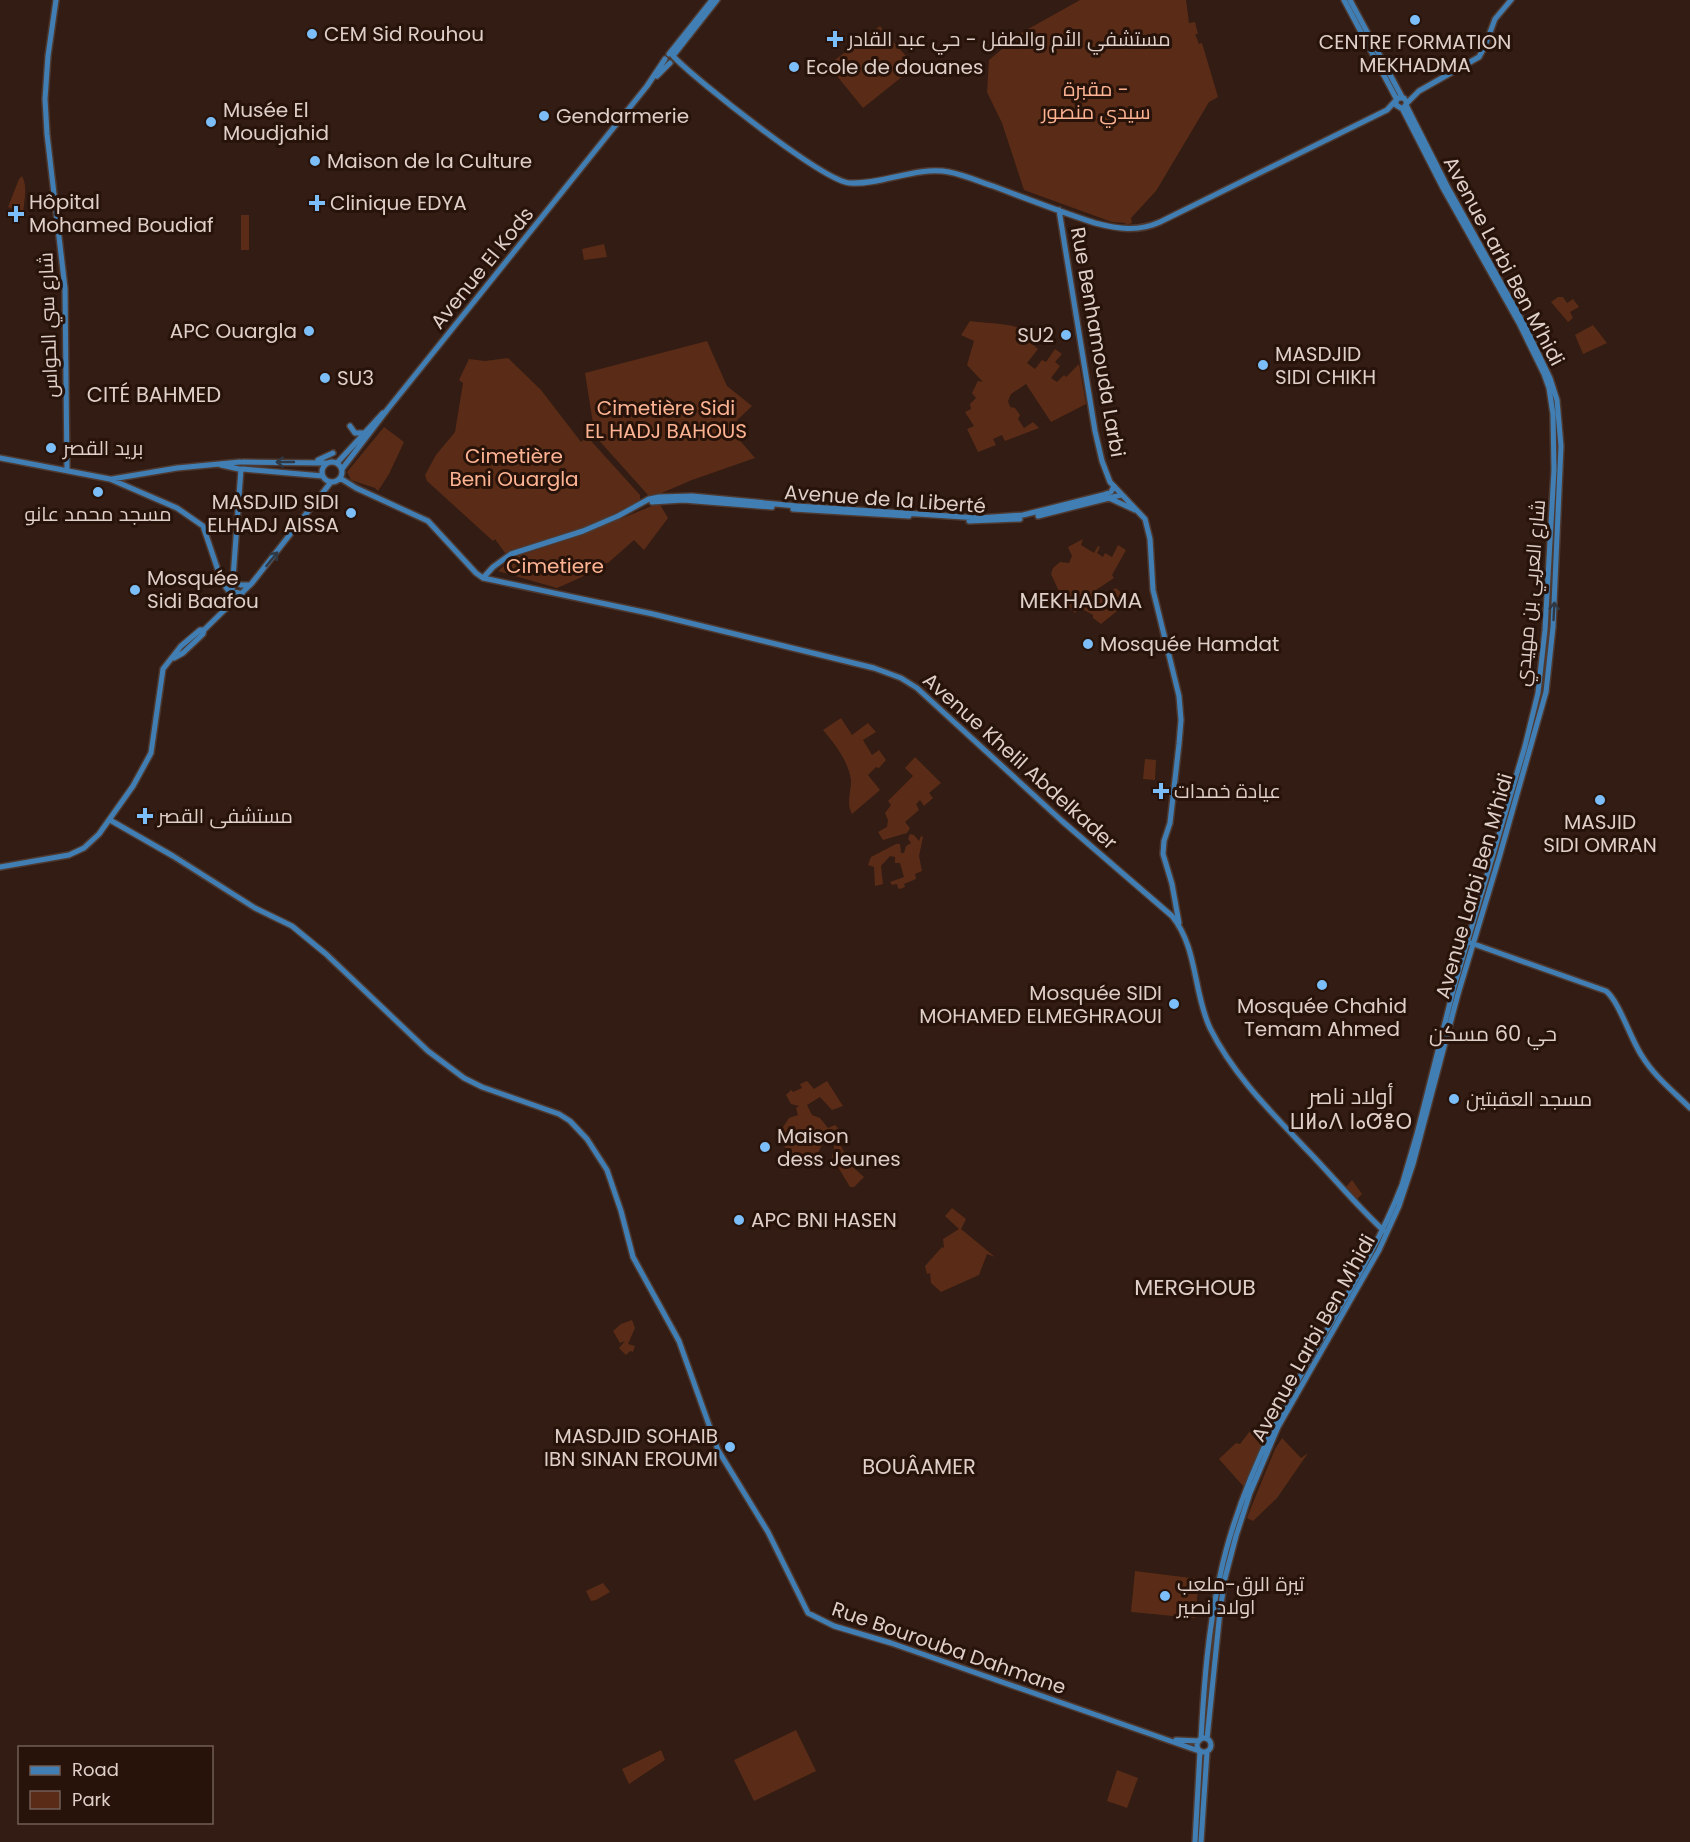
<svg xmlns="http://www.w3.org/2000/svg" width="1690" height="1842" viewBox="0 0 1690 1842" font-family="Poppins,Cairo,'Noto Sans Tifinagh',sans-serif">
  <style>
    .green { fill: #5a2c17 }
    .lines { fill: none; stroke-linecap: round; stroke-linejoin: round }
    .secondary-casing { stroke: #4e3930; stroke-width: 8 }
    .secondary { stroke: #407eb3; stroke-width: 5 }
    .oneway { stroke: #303844 }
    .poi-dot { fill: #7cbef9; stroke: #271309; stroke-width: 2 }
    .labels { text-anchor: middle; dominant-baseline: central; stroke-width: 6; stroke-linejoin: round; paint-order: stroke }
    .poi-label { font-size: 20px; fill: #dfcfc9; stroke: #271309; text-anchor: start }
    .park-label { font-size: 20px; fill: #feb393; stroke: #271309 }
    .street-label { font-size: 20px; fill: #dfcfc9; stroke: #271309 }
    .neighbourhood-label { font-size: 21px; fill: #dfcfc9; stroke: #271309 }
    .quarter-label { font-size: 22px; fill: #dfcfc9; stroke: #271309 }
  </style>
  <rect width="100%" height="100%" fill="#321c13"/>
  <!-- green -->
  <path class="green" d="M1080 0H1186L1189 23 1195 22 1198 34H1195L1199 44 1202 43 1218 97 1209 102 1156 191 1131 218 1132 223 1126 225 1125 223 1112 222 1024 190 1002 123 987 92 989 60 1021 33Z
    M880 26 912 63 911 64 913 68 863 108 828 65Z
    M22 176C28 187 24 201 23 213L8 207 19 179Z
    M241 215H249V250H241Z
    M604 244 607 257 584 260 582 249Z
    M1558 297H1563L1567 303 1573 299 1579 307 1570 312 1573 318 1568 322 1551 302Z
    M970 321C989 324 1019 322 1034 336L1030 342 1038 349 1027 363 1035 369 1042 360 1046 362 1055 349 1062 354 1055 362 1060 366 1051 378 1057 382 1064 375 1066 377 1079 364 1086 404 1051 422 1026 384 1011 394 1008 401 1010 407 1015 408 1020 415 1018 419 1024 428 1033 422 1039 428 1005 441 1002 435 993 439 996 445 978 452 967 429 974 426 965 412 971 409 970 404 976 398 972 393 978 381 983 382 967 365 974 341 961 335Z
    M1593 325 1607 343 1583 354 1575 335Z
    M707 341 727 386 752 406 729 428 755 458 692 480 657 495H648L595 436 585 373Z
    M508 358 541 390 581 442 589 435 592 442 640 495V502L582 528 505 553 495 539 493 541 427 481 425 475 436 455 455 432 463 383 459 380 469 359 485 361Z
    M384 427 404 442 389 474 378 491 375 488 351 480 347 472Z
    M659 503 668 518 644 550 634 540 608 563H598L596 568 582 577 557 588 498 571 512 558 584 534Z
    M1083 539 1081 545 1094 553 1098 546 1100 547 1097 553 1103 557 1105 553 1112 557 1118 545 1126 550 1112 575 1114 578 1093 592 1098 598 1116 588 1125 596 1127 603 1101 624 1093 618V615L1079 607 1075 613 1062 598 1051 574 1053 568 1060 562 1069 563 1072 556 1068 547Z
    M841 718 852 735 868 723 876 732 863 740 872 755 879 750 886 760 879 768 876 767 868 775 880 790 852 814C846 804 851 792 851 781 849 762 835 744 823 730Z
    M915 757 941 783 929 793 933 798 924 806 920 800 916 804 919 810 905 822 910 828 907 833 883 840 878 832 887 827 888 820 885 813 891 805 888 801 913 776 905 768Z
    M1145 759 1156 760 1155 780 1143 779Z
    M910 834 914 835 919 841 921 836 923 837 919 856 922 871 915 874 916 879 904 884 905 887 900 889 898 888 897 884 892 885 890 882 904 877 900 863H895V857L890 856 881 866 883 884 875 886 874 867 868 865 871 857 896 844H900L901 853H904L906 846 911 843 908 839Z
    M807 1081 814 1089 827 1081 843 1106 832 1110 820 1097 807 1105 812 1115 820 1118 828 1128 835 1125 838 1128 832 1140 827 1141 830 1132 827 1133 813 1165 807 1160 801 1166 793 1167 779 1133 789 1118 798 1115 796 1108 799 1106 791 1104 786 1095 791 1090 793 1092 802 1088 800 1084Z
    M835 1142H839L844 1152 848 1155 844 1159 864 1177 854 1187H850L832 1157Z
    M1352 1180 1362 1194 1357 1199 1346 1187Z
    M952 1208 966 1219 961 1229 995 1257 987 1254 979 1275 941 1292 931 1283 930 1273 927 1274 925 1266 942 1247 944 1248 943 1239 959 1229 945 1216Z
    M632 1320 635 1328 628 1344 635 1346 633 1352 630 1351 626 1355 619 1348 625 1341 620 1343 613 1331 621 1324Z
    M1250 1431 1266 1441 1255 1459 1244 1487 1219 1459 1236 1443 1240 1444Z
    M1282 1438 1301 1458 1308 1453 1277 1498 1253 1521 1247 1518 1250 1510 1275 1449Z
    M1135 1571 1199 1579 1195 1618 1131 1612Z
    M603 1583 610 1592 596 1600 591 1601 586 1591Z
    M796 1730 816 1771 754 1801 734 1760Z
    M661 1750 665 1760 629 1784 622 1769Z
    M1117 1770 1138 1778 1127 1808 1107 1801Z"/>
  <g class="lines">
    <!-- secondary casing -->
    <g class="secondary-casing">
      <path id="secondary" d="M56 0 48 56 45 99 47 134 65 288 67 470
        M1344 0 1397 100
        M1350 0 1402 97
        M669 54 712 0
        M673 56 717 0
        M674 57C696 80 824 182 850 183 882 185 916 166 949 172 964 175 978 181 993 186 1027 199 1061 212 1095 223 1118 229 1138 232 1160 222L1387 110 1398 98H1404L1407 103 1404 107 1401 108 1396 105V101
        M657 76 670 63
        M1407 103 1419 91 1479 57 1485 46 1495 19 1511 0
        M1059 210 1095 431 1102 461 1110 482 1145 519 1150 539 1153 590 1179 696 1181 720 1179 744 1170 823 1164 841 1163 854 1172 884 1179 923
        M350 426 355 433H364
        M0 458 110 479 177 508 203 526 222 582 228 590 242 594
        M318 460 333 453
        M243 462 328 463
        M322 472a10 10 0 1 1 20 0a10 10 0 1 1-20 0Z
        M337 463 383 413
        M221 465 239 469
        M243 469 323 476
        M342 469 387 410 647 86 665 59
        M340 478 356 488 428 521 476 573 483 578 653 614 874 668 901 678 917 688 1062 821 1172 916C1198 948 1193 992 1210 1028 1233 1075 1273 1114 1309 1152 1334 1178 1357 1206 1384 1231
        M112 479 177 468 240 462
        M1109 498 1135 510
        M652 502 683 500 772 507
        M793 509 909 516
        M1038 516 1121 495
        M969 521 1020 519
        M483 578 493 567 511 554 583 531 618 516 649 499 659 497 692 496 797 506 979 518 1023 515 1103 495 1111 492 1114 486
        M234 581 241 585H250
        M233 602 232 592 241 469
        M174 658 183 653 203 634 204 630 252 583 331 482
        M110 820 173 856 255 908 292 926 326 954 428 1051 464 1078 482 1087 559 1114 570 1121 587 1139 607 1170 621 1211 633 1257 679 1341 718 1450 768 1532 808 1613 834 1626 891 1643 1199 1751
        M0 867 69 855 84 848 99 834 133 786 151 753 163 669 181 646 200 630H204
        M1471 943 1606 991C1619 1001 1631 1040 1642 1056 1654 1076 1674 1092 1690 1108
        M1197 1745a7 7 0 1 1 14 0a7 7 0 1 1-14 0Z
        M1201 1739C1204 1685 1208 1629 1220 1576 1232 1518 1255 1463 1282 1410 1321 1334 1371 1265 1402 1185L1417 1134 1454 987 1525 746 1538 693 1545 630 1554 470 1553 414 1549 388 1544 374 1519 323 1443 188 1402 108
        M1207 1739 1220 1611 1225 1578 1236 1536 1250 1493 1278 1427 1379 1250 1399 1206 1413 1164 1458 994 1499 858 1546 692 1553 627 1561 446 1557 400 1550 378 1525 326 1447 186 1406 105
        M1176 1740 1199 1741
        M1195 1842 1200 1751
        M1201 1842 1207 1752"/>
    </g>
    <!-- secondary -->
    <use href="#secondary" class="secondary"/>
  </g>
  <!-- one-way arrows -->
  <defs><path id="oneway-shaft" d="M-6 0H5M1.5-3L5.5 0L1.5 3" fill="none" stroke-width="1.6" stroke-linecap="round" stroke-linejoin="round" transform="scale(1.5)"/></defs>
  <g class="oneway">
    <use href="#oneway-shaft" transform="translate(285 462) rotate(-180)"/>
    <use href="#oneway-shaft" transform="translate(272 559) rotate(-51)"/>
    <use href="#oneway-shaft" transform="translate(1554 611) rotate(-87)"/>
  </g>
  <!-- markers -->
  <g class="poi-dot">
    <circle cx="1415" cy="20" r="6"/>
    <circle cx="312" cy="34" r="6"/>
    <path d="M832 30h6v6h6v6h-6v6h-6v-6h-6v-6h6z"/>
    <circle cx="794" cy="67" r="6"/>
    <circle cx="544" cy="116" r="6"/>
    <circle cx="211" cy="122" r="6"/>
    <circle cx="315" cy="161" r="6"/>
    <path d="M314 194h6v6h6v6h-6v6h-6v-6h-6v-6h6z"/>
    <path d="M13 205h6v6h6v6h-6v6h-6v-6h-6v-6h6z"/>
    <circle cx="309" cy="331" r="6"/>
    <circle cx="1066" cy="335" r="6"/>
    <circle cx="1263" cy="365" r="6"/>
    <circle cx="325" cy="378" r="6"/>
    <circle cx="51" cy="448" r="6"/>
    <circle cx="98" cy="492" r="6"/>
    <circle cx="351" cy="513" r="6"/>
    <circle cx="135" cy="590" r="6"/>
    <circle cx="1088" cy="644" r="6"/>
    <path d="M1158 782h6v6h6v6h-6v6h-6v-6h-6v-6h6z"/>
    <circle cx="1600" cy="800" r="6"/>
    <path d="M142 807h6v6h6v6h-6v6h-6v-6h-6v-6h6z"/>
    <circle cx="1322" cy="985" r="6"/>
    <circle cx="1174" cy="1004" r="6"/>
    <circle cx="1454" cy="1099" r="6"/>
    <circle cx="765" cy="1147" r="6"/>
    <circle cx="739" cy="1220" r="6"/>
    <circle cx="730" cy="1447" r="6"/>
    <circle cx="1165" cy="1596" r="6"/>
  </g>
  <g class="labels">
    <!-- poi labels -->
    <g class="poi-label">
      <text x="324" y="34">CEM Sid Rouhou</text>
      <text x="848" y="39">مستشفي الأم والطفل - حي عبد القادر</text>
      <text x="1415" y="42" text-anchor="middle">CENTRE FORMATION<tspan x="1415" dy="23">MEKHADMA</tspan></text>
      <text x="806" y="67">Ecole de douanes</text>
      <text x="223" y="110">Musée El<tspan x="223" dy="23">Moudjahid</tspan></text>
      <text x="556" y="116">Gendarmerie</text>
      <text x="327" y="161">Maison de la Culture</text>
      <text x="29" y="202">Hôpital<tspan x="29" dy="23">Mohamed Boudiaf</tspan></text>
      <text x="330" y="203">Clinique EDYA</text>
      <text x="297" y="331" text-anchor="end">APC Ouargla</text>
      <text x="1054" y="335" text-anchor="end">SU2</text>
      <text x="1275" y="354">MASDJID<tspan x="1275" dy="23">SIDI CHIKH</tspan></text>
      <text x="337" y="378">SU3</text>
      <text x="63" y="448">بريد القصر</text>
      <text x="339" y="502" text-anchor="end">MASDJID SIDI<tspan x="339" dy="23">ELHADJ AISSA</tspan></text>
      <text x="98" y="514" text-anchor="middle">مسجد محمد عانو</text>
      <text x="147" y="578">Mosquée<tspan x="147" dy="23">Sidi Baafou</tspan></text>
      <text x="1100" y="644">Mosquée Hamdat</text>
      <text x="1174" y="791">عيادة خمدات</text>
      <text x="158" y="816">مستشفى القصر</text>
      <text x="1600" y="822" text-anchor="middle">MASJID<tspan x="1600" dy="23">SIDI OMRAN</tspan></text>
      <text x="1162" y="993" text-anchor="end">Mosquée SIDI<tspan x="1162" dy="23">MOHAMED ELMEGHRAOUI</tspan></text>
      <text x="1322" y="1006" text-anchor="middle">Mosquée Chahid<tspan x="1322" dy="23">Temam Ahmed</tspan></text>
      <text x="1466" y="1099">مسجد العقبتين</text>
      <text x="777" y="1136">Maison<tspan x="777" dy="23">dess Jeunes</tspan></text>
      <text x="751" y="1220">APC BNI HASEN</text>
      <text x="718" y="1436" text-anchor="end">MASDJID SOHAIB<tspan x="718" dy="23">IBN SINAN EROUMI</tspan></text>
      <text x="1177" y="1584">تيرة الرق-ملعب<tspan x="1177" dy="23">اولاد نصير</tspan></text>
    </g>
    <!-- park labels -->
    <g class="park-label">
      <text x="1096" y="89">مقبرة -<tspan x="1096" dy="23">سيدي منصور</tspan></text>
      <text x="666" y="408">Cimetière Sidi<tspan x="666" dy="23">EL HADJ BAHOUS</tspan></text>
      <text x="514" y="456">Cimetière<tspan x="514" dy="23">Beni Ouargla</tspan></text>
      <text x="555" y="566">Cimetiere</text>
    </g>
    <!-- street labels -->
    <g class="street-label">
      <text transform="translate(1504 261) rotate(62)">Avenue Larbi Ben M'hidi</text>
      <text transform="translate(482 268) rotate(-51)">Avenue El Kods</text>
      <text transform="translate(48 325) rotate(-92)">شارع سي الحواس</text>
      <text transform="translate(1098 342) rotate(80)">Rue Benhamouda Larbi</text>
      <text transform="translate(885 499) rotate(4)">Avenue de la Liberté</text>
      <text transform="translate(1530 593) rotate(-85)">شارع العربي بن مهيدي</text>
      <text transform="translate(1020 761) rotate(42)">Avenue Khelil Abdelkader</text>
      <text transform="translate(1474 886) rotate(-74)">Avenue Larbi Ben M'hidi</text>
      <text transform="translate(1313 1338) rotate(-61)">Avenue Larbi Ben M'hidi</text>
      <text transform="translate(949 1648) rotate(19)">Rue Bourouba Dahmane</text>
    </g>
    <!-- neighbourhood labels -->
    <g class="neighbourhood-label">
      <text x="154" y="394">CITÉ BAHMED</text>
      <text x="1493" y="1033">حي 60 مسكن</text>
      <text x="919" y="1466">BOUÂAMER</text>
    </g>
    <!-- quarter labels -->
    <g class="quarter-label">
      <text x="1081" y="600">MEKHADMA</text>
      <text x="1351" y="1096">أولاد ناصر<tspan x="1351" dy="25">ⵡⵍⴰⴷ ⵏⴰⵚⴻⵔ</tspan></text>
      <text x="1195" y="1287">MERGHOUB</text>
    </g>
  </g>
  <!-- legend -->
  <rect x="18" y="1746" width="195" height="78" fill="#271309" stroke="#715e56" stroke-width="1.5"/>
  <rect x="30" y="1766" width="30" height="9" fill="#407eb3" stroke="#715e56" stroke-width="1.5"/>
  <text x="72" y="1776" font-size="18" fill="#dfcfc9">Road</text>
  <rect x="30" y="1791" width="30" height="18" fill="#5a2c17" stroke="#715e56" stroke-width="1.5"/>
  <text x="72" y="1806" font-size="18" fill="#dfcfc9">Park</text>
</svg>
